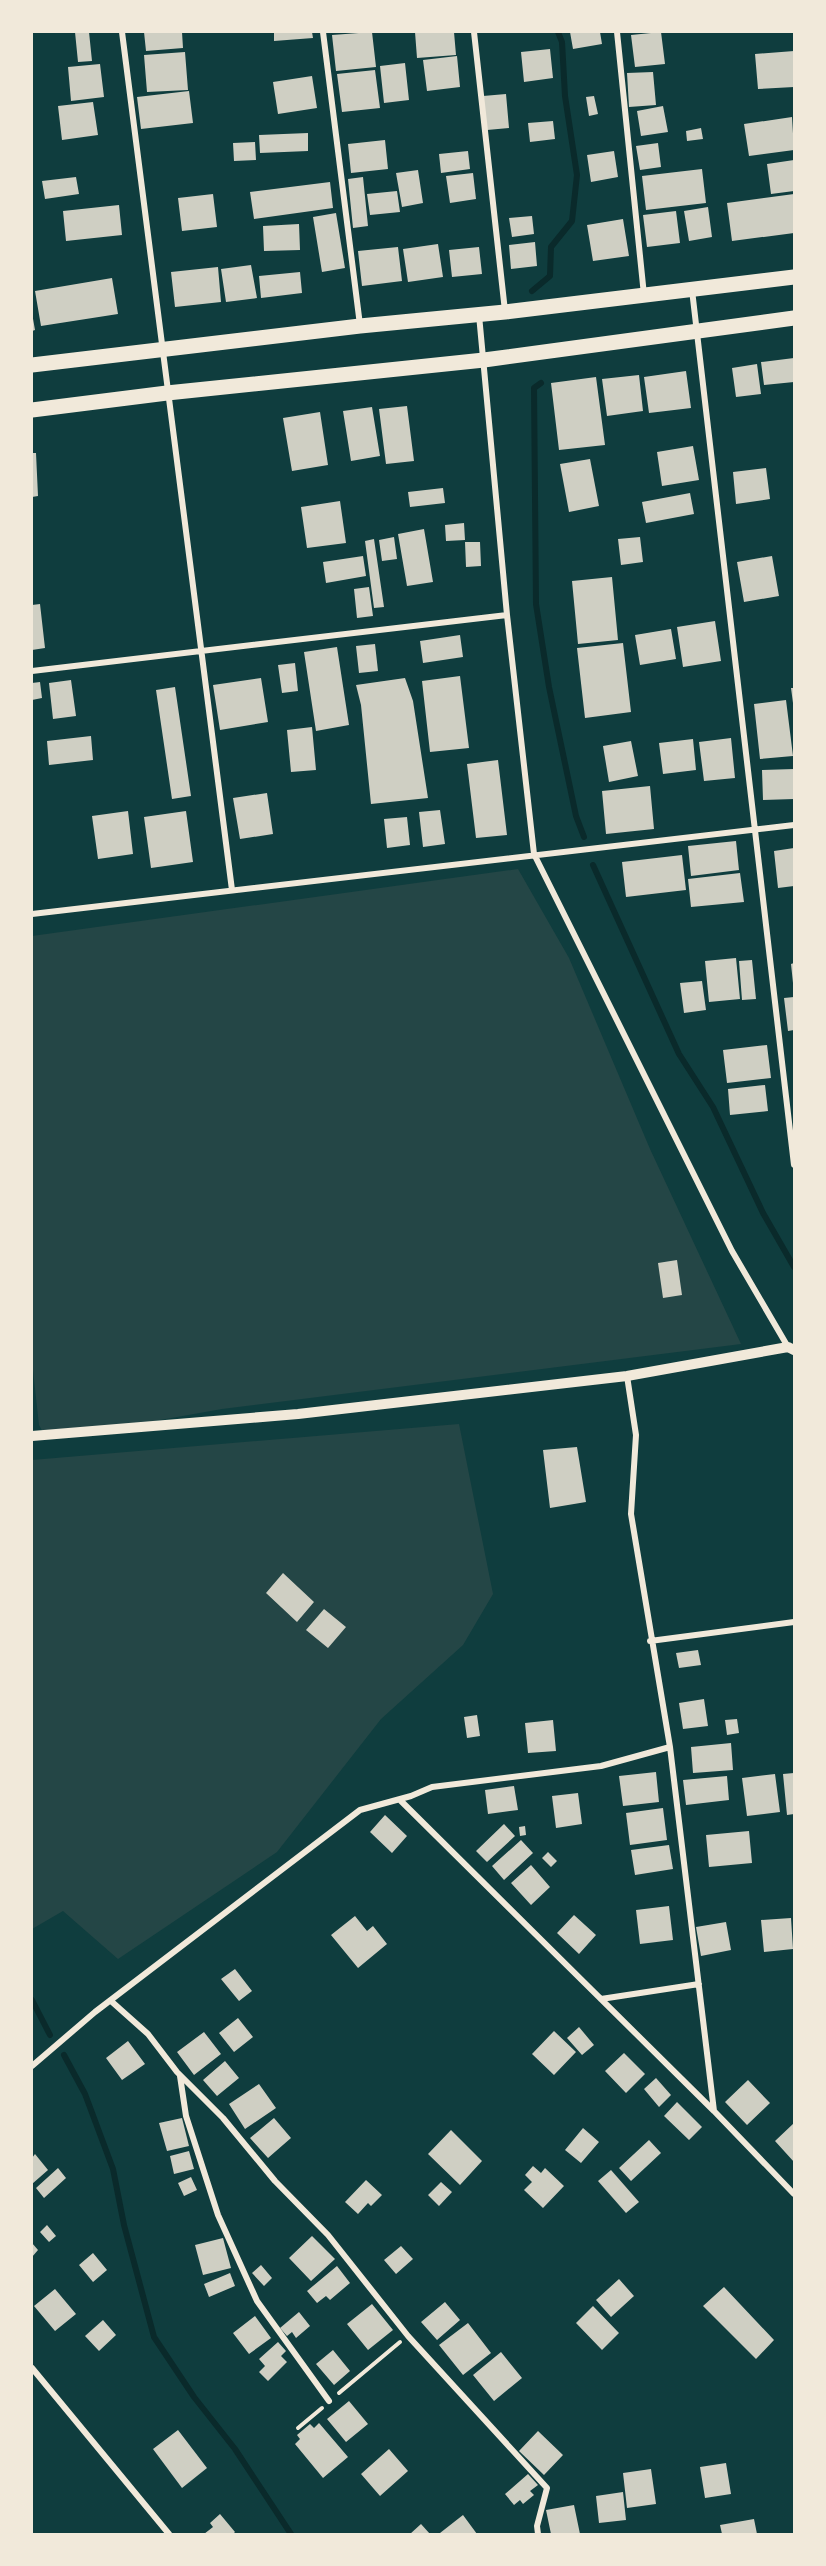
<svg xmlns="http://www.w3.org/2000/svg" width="826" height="2566" viewBox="0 0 826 2566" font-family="Lato,sans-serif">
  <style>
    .green { fill: #244646 }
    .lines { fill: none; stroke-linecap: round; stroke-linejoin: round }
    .stream { stroke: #0a2a2b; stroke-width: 6 }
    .building { fill: #cfcfc3 }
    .path { stroke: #f1e9da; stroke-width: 4 }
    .minor { stroke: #f1e9da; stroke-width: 6 }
    .tertiary { stroke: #f1e9da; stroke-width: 10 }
    .primary { stroke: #f1e9da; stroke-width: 15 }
  </style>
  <rect width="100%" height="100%" fill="#0f3d3e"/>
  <!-- green -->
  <path class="green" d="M518 869 569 958 650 1149 741 1344 222 1409 70 1436H45L39 1425 32 1361V936Z
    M459 1424 493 1594 463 1645 381 1719 277 1852 118 1959 63 1911 32 1929V1460Z"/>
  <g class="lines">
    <!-- stream -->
    <path class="stream" d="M532 291 550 276 551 247 572 221 577 175 565 96 562 42 558 32
      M541 383 534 388 536 604 549 687 576 816 584 837
      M593 865 679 1054 713 1107 763 1213 794 1267
      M32 2000 50 2035
      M64 2055 85 2094 113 2169 124 2225 154 2337 194 2397 235 2449 291 2534"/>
  </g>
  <!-- building -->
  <path class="building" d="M75 32H89L92 61 78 62Z
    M144 32H182L183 48 146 51Z
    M274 32H312L313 38 274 41Z
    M372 32 376 67 336 71 332 35Z
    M415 32H454L456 55 417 58Z
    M570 32H600L602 44 573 49Z
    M661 32 665 64 635 67 631 35Z
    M550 49 553 78 524 82 521 52Z
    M794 51V87L758 89 755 54Z
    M185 52 188 90 147 92 144 55Z
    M457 56 460 87 427 91 423 60Z
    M405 63 409 100 384 103 380 66Z
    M100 64 104 97 71 101 68 67Z
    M375 70 380 108 342 112 337 74Z
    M653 72 656 105 629 107 627 73Z
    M312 76 317 108 278 114 273 82Z
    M189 91 193 123 141 129 137 97Z
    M506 94 509 128 487 130 483 96Z
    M594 96 598 114 589 116 586 97Z
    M93 102 98 135 62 140 58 106Z
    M663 106 668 132 641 136 637 111Z
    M792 117 794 150 749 156 744 124Z
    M553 121 555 139 530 142 528 123Z
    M701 128 703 139 687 141 686 131Z
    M308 133V151L260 153 259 135Z
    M385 140 388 169 351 173 348 144Z
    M255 142 256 160 234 161 233 143Z
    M658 143 661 167 640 170 636 146Z
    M468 151 470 169 441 173 439 154Z
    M614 151 618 177 591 182 587 155Z
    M794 160V191L771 194 767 164Z
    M702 169 706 203 646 210 642 176Z
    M418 170 423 203 402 207 396 173Z
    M473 173 476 199 450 203 446 176Z
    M76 177 79 194 45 199 42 181Z
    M363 177 368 226 353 228 348 179Z
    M330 182 333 208 254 219 250 192Z
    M397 191 400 212 370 215 367 194Z
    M213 194 217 227 182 231 178 198Z
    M794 194V233L732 241 727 203Z
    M119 205 122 235 66 241 63 211Z
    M708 207 712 237 689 241 684 211Z
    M676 211 680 243 647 247 643 215Z
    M336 213 345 268 322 272 313 217Z
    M532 216 534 234 512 237 509 218Z
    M623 219 629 256 593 261 587 225Z
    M299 224 300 250 264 251 263 226Z
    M535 242 537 266 511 269 509 245Z
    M438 244 443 277 408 282 403 249Z
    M398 247 402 281 362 286 358 251Z
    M479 247 482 274 452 277 449 250Z
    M251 265 257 298 226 302 221 269Z
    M218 267 221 302 175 307 171 272Z
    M300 272 302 293 261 298 259 276Z
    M112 278 118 314 41 326 35 291Z
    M32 313 35 330 32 331Z
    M794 358V382L764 385 761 362Z
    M757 364 761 394 736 397 732 368Z
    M686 371 691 408 649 413 644 377Z
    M639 375 643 411 607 416 602 379Z
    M596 377 605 445 559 450 551 383Z
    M407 406 414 461 386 464 379 409Z
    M372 407 380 456 351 461 343 411Z
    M320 412 328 465 292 471 283 418Z
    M693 446 699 480 662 486 657 452Z
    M32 453H36L38 496 32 497Z
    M590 459 599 506 569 512 560 464Z
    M766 468 770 499 736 504 733 472Z
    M443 488 445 503 410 507 408 492Z
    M690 493 694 514 646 523 642 502Z
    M340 501 346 543 307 548 301 507Z
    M464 523 465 540 446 541 445 525Z
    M424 529 433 582 407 586 398 534Z
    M394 537 397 559 382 561 379 540Z
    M640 537 643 562 621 565 618 539Z
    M374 539 384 607 374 608 365 541Z
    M465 542H480L481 566 466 567Z
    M363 556 366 576 326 583 323 562Z
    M772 556 779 596 744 602 737 562Z
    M612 577 618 640 578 644 572 581Z
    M369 587 373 616 357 618 354 589Z
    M40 604 45 648 32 650V605Z
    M715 621 721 661 683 667 677 627Z
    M671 629 676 659 640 665 635 635Z
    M460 635 463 657 423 663 420 641Z
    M623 643 631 712 585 718 577 648Z
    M375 644 378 671 359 673 356 646Z
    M337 647 349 725 316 731 304 652Z
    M295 663 298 691 282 693 278 665Z
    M460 676 469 748 430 752 422 681Z
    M261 678 268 722 220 730 213 685Z
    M405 678 413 701 428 798 371 804 361 705 356 685Z
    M71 680 76 716 53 719 49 683Z
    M40 682 42 698 32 700V683Z
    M175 687 191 796 172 799 156 690Z
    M791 688H794V702L793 703Z
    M786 700 793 756 760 759 754 704Z
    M312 727 316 770 291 772 287 730Z
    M91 736 93 760 49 765 47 741Z
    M731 738 735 778 704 781 699 742Z
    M693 739 696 770 663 774 659 743Z
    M631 741 638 776 609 782 603 746Z
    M498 760 507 835 476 838 467 764Z
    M794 769V799L763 800 762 770Z
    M650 786 654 829 606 834 602 791Z
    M267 793 273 834 240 839 233 798Z
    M440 810 445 844 423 847 419 812Z
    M128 811 133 854 98 859 92 816Z
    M186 811 193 862 151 868 144 817Z
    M407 817 410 845 387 848 384 819Z
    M736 841 739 870 691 876 688 846Z
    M794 848V886L778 888 774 851Z
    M682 855 686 890 626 897 622 862Z
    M740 873 744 902 691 907 688 879Z
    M736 958 740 999 709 1002 705 961Z
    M752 960 756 999 742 1000 739 961Z
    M794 963V983H793L791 964Z
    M702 981 706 1010 684 1013 680 983Z
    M794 997V1030L788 1031 784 998Z
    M767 1045 771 1078 727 1083 723 1050Z
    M765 1085 768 1111 730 1115 728 1089Z
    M677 1260 682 1295 663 1298 658 1263Z
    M577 1447 586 1502 550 1508 543 1450Z
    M283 1573 314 1602 297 1622 266 1593Z
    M324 1609 346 1627 328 1648 306 1630Z
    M698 1650 701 1665 679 1668 676 1653Z
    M704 1699 708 1726 683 1729 679 1703Z
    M477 1715 480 1736 467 1738 464 1717Z
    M737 1719 739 1733 727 1735 725 1720Z
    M553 1720 556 1751 528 1753 525 1723Z
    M731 1743 733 1770 693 1773 691 1747Z
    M656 1772 659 1802 623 1806 619 1776Z
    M794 1773V1814L787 1815 783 1774Z
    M775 1774 780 1812 747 1816 742 1778Z
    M727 1776 729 1800 686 1805 683 1780Z
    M514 1786 518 1810 488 1814 485 1790Z
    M578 1793 582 1824 556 1828 552 1796Z
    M663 1808 667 1840 630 1845 626 1813Z
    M385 1815 407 1836 392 1853 370 1832Z
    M504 1824 515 1836 487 1862 476 1851Z
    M525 1826 526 1835 520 1836 519 1827Z
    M749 1831 752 1863 709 1867 706 1835Z
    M521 1840 533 1853 504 1880 492 1866Z
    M669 1845 673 1869 635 1875 631 1850Z
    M548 1852 557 1861 551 1867 542 1858Z
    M531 1865 550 1887 531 1905 511 1883Z
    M669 1906 673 1940 640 1944 636 1910Z
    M574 1915 596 1935 579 1954 557 1933Z
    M355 1916 367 1931 373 1926 387 1944 358 1968 331 1935Z
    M791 1918 793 1949 764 1952 761 1920Z
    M726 1922 731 1950 701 1956 696 1927Z
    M235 1969 252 1991 239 2001 221 1979Z
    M238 2018 253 2037 234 2052 219 2033Z
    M579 2027 594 2045 582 2055 567 2038Z
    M554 2031 576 2052 554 2075 532 2054Z
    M204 2032 221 2054 194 2075 177 2052Z
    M128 2041 145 2064 122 2080 106 2058Z
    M624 2053 645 2074 626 2093 605 2071Z
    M225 2061 239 2078 217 2096 203 2080Z
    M656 2078 671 2095 659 2107 644 2089Z
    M748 2080 770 2103 747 2125 725 2102Z
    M259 2084 276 2108 245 2129 229 2104Z
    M677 2102 702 2127 689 2140 664 2116Z
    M182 2118 189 2146 167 2151 159 2123Z
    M274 2118 291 2138 268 2158 250 2138Z
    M794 2123V2162L775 2141Z
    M583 2128 599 2142 581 2163 565 2150Z
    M451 2130 482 2161 460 2185 428 2154Z
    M649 2140 661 2153 631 2181 619 2168Z
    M189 2151 194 2169 174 2174 170 2156Z
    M35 2154 48 2170 32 2184V2158Z
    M533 2166 541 2173 545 2168 564 2186 543 2208 524 2190 532 2182 525 2175Z
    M58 2168 66 2178 44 2198 36 2188Z
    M611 2170 639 2202 626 2213 598 2181Z
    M191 2177 197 2190 184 2196 178 2183Z
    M366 2180 382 2195 371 2206 368 2203 358 2214 345 2202Z
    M441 2182 452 2192 439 2206 428 2195Z
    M47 2225 56 2236 49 2242 40 2232Z
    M312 2236 335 2259 311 2281 289 2258Z
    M223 2238 231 2268 203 2275 195 2245Z
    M32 2243 38 2250 32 2257Z
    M401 2246 413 2259 396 2274 384 2260Z
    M93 2253 107 2270 93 2282 79 2265Z
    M261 2265 272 2278 264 2286 252 2273Z
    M337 2266 350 2283 330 2300 326 2296 317 2303 307 2291Z
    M230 2273 235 2286 209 2297 204 2284Z
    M619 2279 634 2296 611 2317 596 2300Z
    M724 2287 774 2340 756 2359 703 2306Z
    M55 2289 76 2314 55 2331 34 2306Z
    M445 2302 460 2320 437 2340 421 2322Z
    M372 2304 393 2330 368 2350 347 2324Z
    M593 2306 619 2333 602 2350 576 2323Z
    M299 2312 310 2326 296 2338 292 2332 287 2336 280 2328Z
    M255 2316 271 2338 249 2354 233 2333Z
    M103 2320 116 2335 99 2351 85 2336Z
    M468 2323 491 2353 463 2375 439 2345Z
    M278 2342 286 2351 281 2356 287 2362 268 2381 259 2372 265 2366 259 2359Z
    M333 2350 350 2371 334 2385 316 2364Z
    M501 2352 522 2378 494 2401 473 2375Z
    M349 2401 368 2424 346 2442 327 2419Z
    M319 2423 348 2457 323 2478 295 2444 300 2439 297 2435 310 2424 314 2428Z
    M178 2430 207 2468 182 2488 153 2449Z
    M538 2431 563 2455 544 2475 519 2451Z
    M389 2449 408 2471 380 2496 361 2474Z
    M726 2463 731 2494 705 2498 700 2467Z
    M651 2469 656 2504 627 2508 623 2473Z
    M528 2474 538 2485 530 2491 534 2495 523 2504 520 2500 514 2505 505 2494Z
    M623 2492 626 2520 599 2523 596 2496Z
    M574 2505 580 2534H551L546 2510Z
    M220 2514 235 2532 233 2534H204L213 2527 210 2523Z
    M463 2515 477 2534H441L440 2533Z
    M754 2519 757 2534H722L720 2525Z
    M421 2524 430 2534H410Z"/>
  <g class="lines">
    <!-- path -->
    <path class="path" d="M339 2393 400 2342
      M298 2428 322 2408"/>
    <!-- minor -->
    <path class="minor" d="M122 32 232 890
      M323 32 360 325
      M474 32 505 311
      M617 32 644 295
      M692 290 794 1165
      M479 315 507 615 534 854 732 1251 788 1347
      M32 671 507 615
      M32 914 794 825
      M627 1376 636 1435 631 1514 670 1747 714 2111
      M650 1641 794 1622
      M400 1800 714 2111 794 2194
      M601 1999 699 1984
      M111 2001 148 2034 177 2072 223 2118 275 2181 328 2235 408 2336 547 2488 537 2526 538 2534
      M32 2066 95 2012 360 1810 411 1796 432 1787 601 1766 670 1747
      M180 2076 186 2116 218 2215 257 2301 329 2401
      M32 2368 169 2534"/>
    <!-- tertiary -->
    <path class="tertiary" d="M32 1436 298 1414 627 1376 788 1347 794 1350"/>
    <!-- primary -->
    <path class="primary" d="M32 365 360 326 505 312 794 277
      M32 410 167 393 484 360 794 318"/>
  </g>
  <!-- border -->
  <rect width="826" height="2566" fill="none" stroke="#f1e9da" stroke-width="66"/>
</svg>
